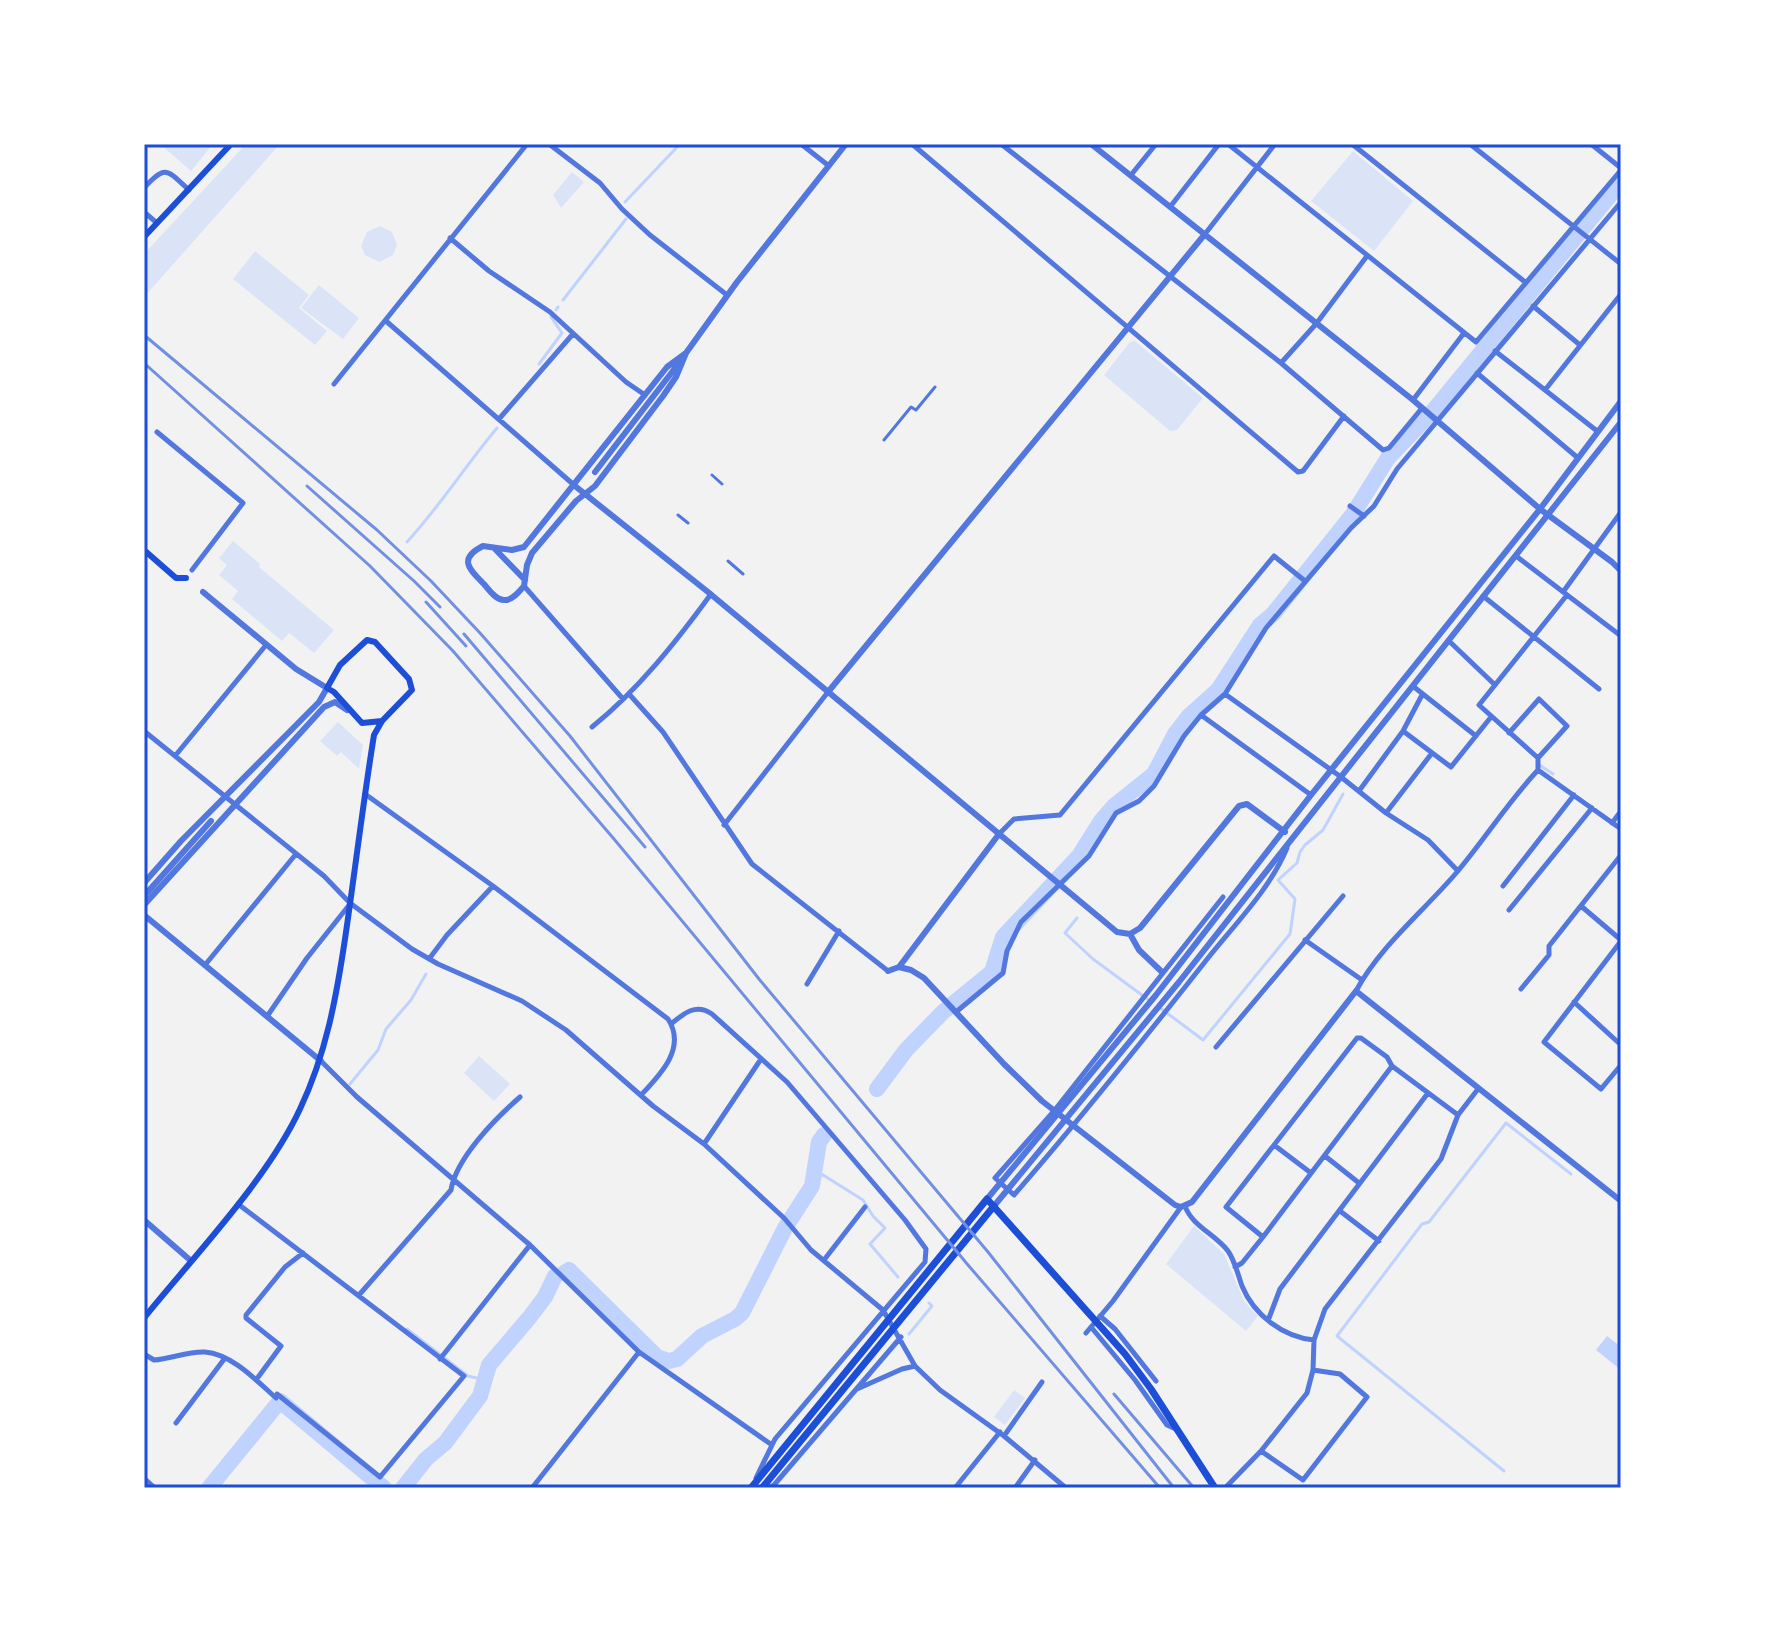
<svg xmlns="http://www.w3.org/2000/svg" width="1765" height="1632" viewBox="0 0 1765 1632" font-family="Mulish,sans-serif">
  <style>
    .green { fill: #dbe4f7 }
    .water { fill: #bfd3fe }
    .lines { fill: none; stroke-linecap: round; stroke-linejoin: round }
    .stream { stroke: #bfd3fe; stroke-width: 3 }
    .river { stroke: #bfd3fe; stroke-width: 16 }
    .pedestrian { stroke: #5277de; stroke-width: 3 }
    .minor { stroke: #5277de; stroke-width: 5 }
    .tertiary { stroke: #5277de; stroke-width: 6 }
    .secondary { stroke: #1d4ed8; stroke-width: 6 }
    .primary { stroke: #1d4ed8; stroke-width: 7 }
    .rail { stroke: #7290e2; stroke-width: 3 }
    .neatline { fill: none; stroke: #1d4ed8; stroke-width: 3 }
  </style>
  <rect width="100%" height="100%" fill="#f2f2f2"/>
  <!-- green -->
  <path class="green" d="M160 144H213L191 171Z
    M246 144H280L144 297V254Z
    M1353 151 1413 201 1374 251 1311 201Z
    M572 172 584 182 561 208 553 195Z
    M380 226 392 232 397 245 393 255 379 262 365 255 361 246 367 232Z
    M255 251 309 295 299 308 327 331 315 345 233 279Z
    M319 285 359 318 343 339 301 308Z
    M1135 341 1203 398 1177 430 1170 431 1104 375 1130 342Z
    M233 541 260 564 259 567 334 630 314 653 289 633 282 641 232 599 238 591 219 575 227 565 219 558Z
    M338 722 363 745 359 769 341 752 337 756 320 741Z
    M479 1056 510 1084 494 1101 464 1073Z
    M1194 1226 1224 1254 1244 1301 1258 1316 1246 1331 1166 1264Z
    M1014 1390 1025 1398 1005 1425 994 1417Z"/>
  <!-- water -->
  <path class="water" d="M1607 1336 1621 1347V1370L1596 1350Z"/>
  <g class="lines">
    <!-- stream -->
    <path class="stream" d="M625 202 680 144
      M563 300 626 219
      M556 310 558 307
      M539 364 562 333 551 317
      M407 542C440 506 466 465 497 428
      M1538 764 1553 774
      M1077 918 1065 933 1093 959 1150 1001
      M1159 1007 1203 1040 1290 934 1295 899 1278 880 1297 863 1300 852 1305 845 1323 830 1343 794
      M350 1084 378 1050 386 1029 411 1000 426 974
      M815 1170 863 1200 873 1216 885 1228 870 1244 898 1277
      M407 1329 468 1376 485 1380
      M909 1334 932 1306 929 1303
      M1504 1471 1337 1336 1422 1224 1429 1222 1506 1123 1571 1174"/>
    <!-- river -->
    <path class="river" d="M877 1089 906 1050 943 1012 992 972 1003 937 1079 856 1101 821 1114 806 1154 774 1175 734 1189 716 1218 690 1260 625 1273 614 1353 514 1388 458 1433 411 1621 182
      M564 1273 569 1270 657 1357 669 1361 677 1359 702 1336 735 1319 742 1313 785 1228 812 1186 819 1142 824 1135
      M209 1488 280 1401 384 1488
      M403 1488 426 1459 445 1443 480 1396 489 1365 529 1318 545 1297 555 1276"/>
    <!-- pedestrian -->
    <path class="pedestrian" d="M884 440 911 407 916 410 935 387
      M712 475 722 484
      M678 515 688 523
      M728 561 743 574"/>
    <!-- minor -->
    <path class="minor" d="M549 144 600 183 622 209 650 235 727 295
      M801 144 829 166
      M912 144 1298 472 1303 471 1344 416
      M1001 144 1281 363 1383 450 1389 448 1422 408
      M1228 144 1476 342 1621 170
      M1352 144 1525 282
      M1470 144 1621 264
      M1591 144 1621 168
      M1131 175 1156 144
      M144 188C166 164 167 170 189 190
      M1170 207 1219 144
      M144 212 157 223
      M1205 234 1275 144
      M450 238 489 271 550 312 626 382 645 395
      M1533 306 1580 345
      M386 321 574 485
      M1495 351 1545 390
      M1281 363 1316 324 1367 256
      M1477 373 1578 458
      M334 384 527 144
      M1413 400 1464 333
      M499 419 572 335
      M1597 431 1545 390 1621 294
      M157 432 243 503 192 570
      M1350 506 1364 516
      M1516 556 1621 636
      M524 586 623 699
      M1563 592 1621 512
      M1483 596 1599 689
      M1449 641 1494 684
      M1414 687 1476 736
      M629 694 663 732 752 864 888 971
      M1225 694 1341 777 1386 813 1428 840 1458 871
      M1201 715 1311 795
      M592 727C638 690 676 642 711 594
      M144 731 324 876 350 903 412 949 438 964 522 1001 566 1030 653 1106 704 1144 784 1218 811 1250 883 1310 915 1366 940 1390 1004 1436 1066 1488
      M1403 731 1451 767 1491 717
      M1509 733 1539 699 1567 726 1538 758V770
      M175 756 266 645
      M1538 758 1479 705 1567 595
      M1359 791 1403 731 1422 695
      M365 794 493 886 668 1019C687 1048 660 1075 641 1095
      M1386 813 1432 753
      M1612 823 1621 811
      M724 825 828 692
      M999 834 1014 819 1060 815 1274 556 1305 581
      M1503 886 1574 795
      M1223 897 1054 1111 995 1178 1014 1195C1081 1118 1145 1038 1208 958 1235 924 1270 889 1287 848
      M1581 906 1621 940
      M1509 910 1592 808
      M1305 940 1362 980
      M1621 941 1544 1042 1601 1089 1621 1065
      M429 959 447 935 493 886
      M205 965 296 854
      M807 984 839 931
      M1521 989 1549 955V946L1621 855
      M1356 991C1380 946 1424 911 1457 872 1485 839 1508 802 1538 770L1621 829
      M1574 1002 1621 1045
      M956 1012 1003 973 1007 951 1021 922 1089 856 1116 813 1139 801 1154 786 1184 736 1201 715 1225 694 1266 628 1351 528 1374 506 1397 469 1621 202
      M268 1015 307 958 350 904
      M671 1024C684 1013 696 1003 712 1014L787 1082 905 1220 926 1249 925 1262 775 1439 756 1478
      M1216 1047 1343 896
      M321 1061 357 1097 530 1245 639 1352 772 1445
      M704 1144 759 1062
      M1274 1145 1311 1173
      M1325 1156 1359 1183
      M1185 1206C1192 1226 1215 1234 1228 1251 1235 1261 1238 1275 1242 1286 1254 1315 1283 1337 1314 1340
      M1340 1211 1379 1241
      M1263 1237 1226 1207 1357 1038H1361L1387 1057 1392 1066 1458 1115
      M824 1260 865 1207
      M1235 1267 1242 1263 1263 1237 1392 1066
      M359 1295 451 1190C456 1158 496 1118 520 1097
      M1100 1316 1115 1329 1156 1381
      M1269 1318 1280 1289 1428 1093
      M1091 1327 1135 1380 1167 1425 1178 1430
      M1086 1333 1113 1301 1181 1207
      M144 1354 154 1360C171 1359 188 1351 205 1352 232 1354 257 1381 276 1398L277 1394 380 1477 464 1376 238 1204
      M440 1359 530 1245
      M256 1380 281 1346 246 1318V1315L285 1267 303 1253
      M857 1389 902 1369 915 1366
      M176 1423 225 1358
      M1004 1436 1042 1382
      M1261 1451 1303 1480 1367 1397 1340 1374 1313 1370
      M532 1488 639 1352
      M767 1488 774 1485 901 1337
      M955 1488 1000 1432
      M1015 1488 1035 1460
      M1225 1488 1261 1451 1307 1393 1313 1370 1314 1340 1325 1309 1441 1159 1458 1115 1478 1089"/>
    <!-- tertiary -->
    <path class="tertiary" d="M1091 144 1413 400 1540 509 1612 562 1621 571
      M686 353 667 367 524 547 512 550 483 546C457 559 470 570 484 584 489 590 496 600 504 600 512 601 519 592 524 586L527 565 532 553 576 501 595 486 663 396 676 377 686 353 737 282 846 144
      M595 472 679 363
      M575 486 708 592 1117 932 1130 934 1140 928 1239 806 1247 804 1285 832
      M494 548 525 580
      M828 692 1205 234
      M144 883 181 841 319 702 327 688 296 669 203 592
      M144 896 211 821
      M144 905 324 707 335 702 347 710
      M144 915 321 1061
      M1130 934 1139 950 1162 972
      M899 967 911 970 924 978 1004 1064 1042 1101 1175 1205 1181 1207 1192 1202 1356 991 1621 1201
      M888 971 899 967 999 834
      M987 1199 1156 995 1311 795 1540 509 1621 401
      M994 1206 1179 982 1621 422
      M144 1220 190 1260
      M144 1479 154 1488"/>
    <!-- secondary -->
    <path class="secondary" d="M144 237 231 144
      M144 550 176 578H186
      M144 1318C194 1256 267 1180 300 1109 326 1054 336 999 345 939 355 871 363 803 374 735L382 721 412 690 409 679 375 642 367 640 340 665 327 688 334 692 362 723 382 721"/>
    <!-- primary -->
    <path class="primary" d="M751 1488 987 1199 1125 1354 1151 1389 1215 1488
      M762 1488 994 1206"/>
    <!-- rail -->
    <path class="rail" d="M144 335 377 530 431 581 480 633 570 736 759 979 988 1252 1174 1488
      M144 363 370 566 453 651 614 839 968 1265 1160 1488
      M307 486 414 581 440 607
      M426 602 466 646
      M464 634 645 847
      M1114 1394 1194 1488"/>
  </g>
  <!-- border -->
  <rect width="1765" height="1632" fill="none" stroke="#ffffff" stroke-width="292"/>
  <rect x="146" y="146" width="1473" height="1340" class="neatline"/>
</svg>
